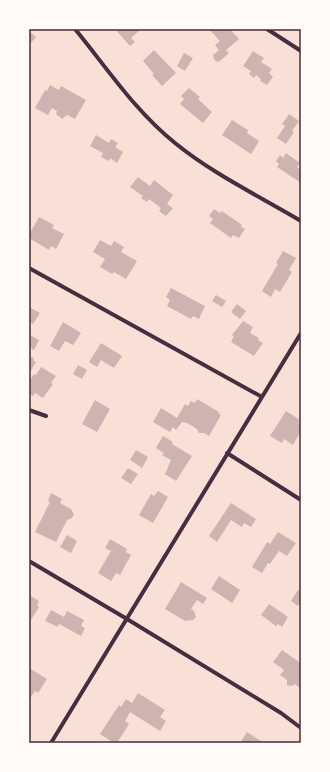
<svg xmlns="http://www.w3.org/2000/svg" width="330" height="772" viewBox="0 0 330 772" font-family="Merriweather,serif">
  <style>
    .building { fill: #ccb4b1 }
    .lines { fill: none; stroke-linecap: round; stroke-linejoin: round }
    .minor { stroke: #4a2c40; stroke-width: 4 }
    .neatline { fill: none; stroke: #4a2c40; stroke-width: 1.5 }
  </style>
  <rect width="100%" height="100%" fill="#f7e1d7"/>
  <!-- building -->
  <path class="building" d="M115 29H141L131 38 135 42 130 46Z
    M209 29H230L239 39 226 50 229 53 220 61 217 62 214 59 213 55 219 50 215 45 220 41Z
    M29 31 36 37 29 45Z
    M154 50 176 73 162 86 152 75 154 74 143 61Z
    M253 51 264 58 261 62 272 69 269 73 273 77 267 85 260 81 261 79 256 75 254 78 249 74 251 71 243 66Z
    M184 53 193 58 185 71 177 66Z
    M50 85 59 90 61 86 86 100 75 119 67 115 62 119 56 114 57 111 52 108 48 115 35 108 45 90 47 91Z
    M189 88 200 97 198 99 212 112 203 123 180 104 184 99 181 96Z
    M289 114 299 121 292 131 294 132 286 144 277 138 285 126 282 124Z
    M232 120 248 130 247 133 259 141 251 154 222 135Z
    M96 135 109 143 111 139 118 143 115 147 123 152 117 163 110 158 109 161 101 157 103 153 90 146Z
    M286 153 300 163 297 167 301 171V183L277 167 279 164 276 161 280 155 283 158Z
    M138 177 150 186 154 180 173 195 167 204 173 208 166 216 159 211 161 208 149 199 147 202 141 198 143 196 130 187Z
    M214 209 220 213 222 211 242 225 241 227 245 229 239 238 233 235 231 238 210 223 213 219 209 216Z
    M39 217 54 225 52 228 64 234 56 249 51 246 49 250 29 238V235Z
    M100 240 111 246 114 241 124 247 121 252 137 261 126 279 114 272 112 274 100 267 105 259 93 252Z
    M283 251 296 258 289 270 292 272 280 292 275 289 271 297 262 291 278 264 276 263Z
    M171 288 205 306 199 319 193 316 191 319 167 306 170 300 166 297Z
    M216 295 226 301 222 307 212 301Z
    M237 304 246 311 240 319 231 312Z
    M29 307 40 313 33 324 29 322Z
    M243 321 253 327 250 333 259 338 258 340 263 343 254 356 231 342 234 336 232 335Z
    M63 322 81 333 73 345 65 341 59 351 50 346Z
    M30 335 39 340 34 350 29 347V337Z
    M101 343 122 356 114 368 101 360 97 367 89 362Z
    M29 356 34 358 33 360 36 362 29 374Z
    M78 365 87 370 82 379 73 374Z
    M41 367 56 376 51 383 53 384 43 398 35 393 33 396 29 394V382L34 374 36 375Z
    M197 399 219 412 218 413 221 415 209 436 204 433H199L197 429 187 423 182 422 176 430 173 427 170 432 153 422 161 408 177 418 185 404 188 406 191 401 195 403Z
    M95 400 110 409 97 432 82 424Z
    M286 411 300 420 298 423 301 425V431L293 445 284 439 282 443 270 436Z
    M163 436 173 442 172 444 192 456 176 481 165 474 171 460 162 455 164 453 156 448Z
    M136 450 148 457 142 468 130 460Z
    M128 468 138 474 131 484 121 478Z
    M158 491 168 497 153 523 139 515 151 494 154 496Z
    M51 493 62 499 60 503 71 509 74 514 72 518 67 520 56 542 35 532 50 502 48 501Z
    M231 503 256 519 251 527 244 523 242 527 231 520 217 542 209 536Z
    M278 532 296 543 287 556 279 551 270 564 268 563 262 573 252 567 267 542 270 544Z
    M67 535 77 541 71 553 60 547Z
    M110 539 127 549 126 552 131 555 120 575 116 573 111 581 98 573 111 551 105 548Z
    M219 576 240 590 232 603 211 589Z
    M181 582 207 598 203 604 197 600 191 609 194 611 196 617 193 620 185 621 165 609Z
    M298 590 301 592V601L298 606 291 601Z
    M29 595 39 601 37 605 39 607 29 623Z
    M269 604 288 617 282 627 278 624 276 626 261 615Z
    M51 610 64 617 67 611 84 620 81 626 85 628 81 636 59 624 58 627 45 621Z
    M282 650 299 662H301V689L295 684 291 686 287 685V680L280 675 284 670 273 662Z
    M29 668 47 679 38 693 35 691 29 700Z
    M138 693 165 710 160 717 166 721 160 731 130 712 125 721 129 724 117 743H114L100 734 119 705 121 707 126 699 132 703Z
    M247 732 264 743H240Z"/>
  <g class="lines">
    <!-- minor -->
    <path class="minor" d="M75 29C107 68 135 111 175 143 213 174 259 196 301 221
      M267 29 301 51
      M29 268 262 397
      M29 410 46 416
      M227 453 301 500
      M29 561 127 619 281 713 301 728
      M51 743 301 333"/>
  </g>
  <!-- border -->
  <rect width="330" height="772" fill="none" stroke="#fffaf5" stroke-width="60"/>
  <rect x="30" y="30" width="270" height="712" class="neatline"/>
</svg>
